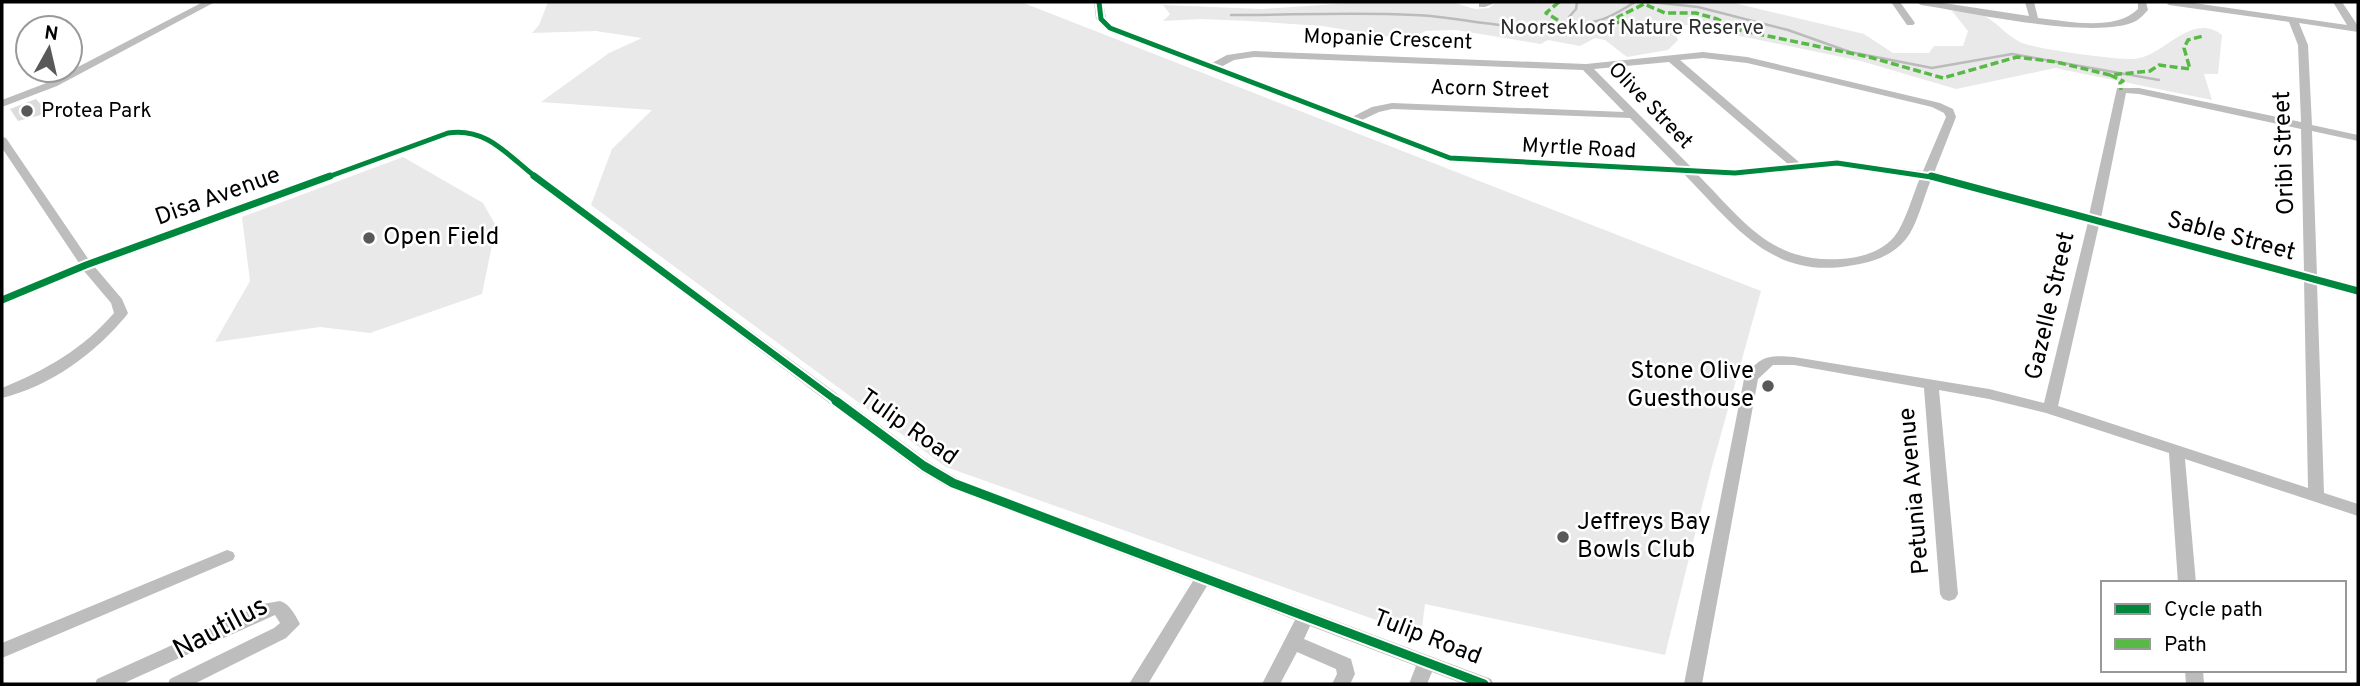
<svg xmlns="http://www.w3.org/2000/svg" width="2360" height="686" viewBox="0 0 2360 686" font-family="Overpass,sans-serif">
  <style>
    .green { fill: #e9e9e9 }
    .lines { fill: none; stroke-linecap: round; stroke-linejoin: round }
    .stream { stroke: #bbb; stroke-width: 2.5 }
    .building { fill: #dcdcdc }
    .minor { fill: #bdbdbd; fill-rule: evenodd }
    .quiet { stroke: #58b947; stroke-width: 3.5; stroke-dasharray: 8 3.5; stroke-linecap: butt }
    .cycleway-far2-casing { stroke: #fff; stroke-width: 9 }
    .cycleway-far1-casing { stroke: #fff; stroke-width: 11 }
    .cycleway-casing { stroke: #fff; stroke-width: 13 }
    .cycleway-far2 { stroke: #00873e; stroke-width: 5 }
    .cycleway-far1 { stroke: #00873e; stroke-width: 7 }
    .cycleway { stroke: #00873e; stroke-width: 9 }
    .poi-dot { fill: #595959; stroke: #fff; stroke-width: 2.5 }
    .labels { text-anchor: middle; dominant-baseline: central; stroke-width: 5; stroke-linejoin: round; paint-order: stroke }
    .far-park-label { font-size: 21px; fill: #2e2e2e; stroke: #fff }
    .far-street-label { font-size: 21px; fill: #000; stroke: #fff }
    .far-poi-label { font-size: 21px; fill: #000; stroke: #fff; text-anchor: start }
    .street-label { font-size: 24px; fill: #000; stroke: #fff }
    .poi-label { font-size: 24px; fill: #000; stroke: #fff; text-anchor: start }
    .near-street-label { font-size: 28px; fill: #000; stroke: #fff }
  </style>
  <rect width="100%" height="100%" fill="#fff"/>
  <!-- green -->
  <path class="green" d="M548 2H1021L1761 291 1711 470 1665 655 1425 604 1421 636 946 467 591 205 612 149 652 110 541 102 609 53 642 38 596 31 532 33 539 25Z
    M1365 2H1452L1475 9 1489 8 1496 2H1730L1864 34 1893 53H1929L1934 46H1963L1968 31 1952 11C1963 12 1979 12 1988 18 1999 25 2007 35 2018 41 2030 49 2118 60 2134 59 2164 57 2191 11 2222 35L2218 74H2204L2212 100 2055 68 1956 89 1861 61 1687 25 1672 27 1678 40 1668 50 1627 57 1605 40 1595 38 1580 46 1548 40 1541 44 1456 30 1426 31 1413 37H1390L1322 26 1249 21 1201 19 1163 21 1170 14 1163 5 1262 9Z
    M403 157 483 203 496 226 482 294 370 333 320 327 215 342 250 281 242 217Z"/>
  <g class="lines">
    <!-- stream -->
    <path class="stream" d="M1577 2 1576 9 1569 17 1570 22C1595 27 1614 15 1635 2
      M1651 2 1698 7 1788 30 1850 52 1932 68 2012 54 2159 80
      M1231 15C1292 15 1354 12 1415 15 1466 17 1519 35 1570 22"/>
  </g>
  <!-- building -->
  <path class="building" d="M36 99 48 113 18 121 10 109Z"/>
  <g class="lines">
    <!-- minor -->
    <path class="minor" d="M203 2H215L57 86 2 107V100L49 82Z
      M1094 2H1103L1106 18 1113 26 1212 63 1227 55 1254 51 1586 64 1703 52 1747 57 1940 103 1953 109 1956 117 1934 173 2089 215 2117 88H2139L2301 122 2298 45 2289 22 2169 5 2165 2H2187L2347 25 2333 2H2342L2358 26V32L2299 23 2308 45 2312 125 2358 135V141L2312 131 2317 276 2358 287V295L2317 284 2324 493 2358 504V516L2185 459 2196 583H2178L2169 453 2046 413 1989 399 1939 390 1958 594 1955 599 1949 601 1943 599 1940 594 1924 388 1794 365H1773L1758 379 1702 684H1684L1744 379C1759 356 1768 355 1794 357L1989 389 2044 403 2088 222 1931 180C1924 196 1917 226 1906 239 1893 255 1874 262 1854 265 1772 281 1735 226 1684 174L1446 160 1107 30 1096 19ZM1254 57 1583 70 1624 112 1392 103 1372 107 1352 117 1221 67 1234 60ZM1703 58 1747 63 1932 107 1944 113 1946 117 1923 171 1837 160 1800 163 1680 60ZM1669 62 1788 164 1735 170 1691 167 1594 69ZM2126 93 2139 94 2301 129 2304 272 2101 218ZM1392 109 1630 118 1677 166 1452 155 1362 120 1379 112ZM1837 166 1920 178C1913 194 1905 224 1894 237 1881 252 1860 258 1840 259 1770 263 1743 220 1698 175L1735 176ZM2099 225 2304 280 2308 488 2058 406Z
      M1483 2H1497L1485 7H1479V3Z
      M1891 2H1900L1915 23 1913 25H1907Z
      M1916 2H1937L2029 16 2025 2H2034L2038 18C2068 21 2114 32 2138 9V2H2146L2148 10C2144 14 2141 18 2136 21 2096 41 1968 12 1921 5Z
      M461 128C493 132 513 152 537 173L930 462 959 479 1491 679 1493 684H1464L1432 672 1427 684H1409L1416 666 1310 626 1304 639 1351 659 1355 674 1350 684H1332L1337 674 1336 669 1297 652 1280 684H1262L1295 620 1207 586 1148 684H1129L1193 581 947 487 918 470 529 177C506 157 484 131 450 136L94 266 122 299 128 313 126 316C94 354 51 386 2 398V388C46 370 83 349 114 313L111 303 84 271 2 304V295L79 263 2 148V137L6 138 89 260 444 131Z
      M227 550 233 552 235 556 233 560 2 658V643Z
      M280 601C290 604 295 615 300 624L286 638 194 684H168L170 679 274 628 280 623 275 615 122 684H95L97 679 263 604Z
      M2185 670H2203L2204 684H2186Z"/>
    <!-- quiet -->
    <path class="quiet" d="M1559 2 1546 13 1561 22V26C1582 29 1602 28 1622 21L1618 17 1644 4 1665 13H1696L1717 19 1739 30 1869 57 1943 78 2017 57 2056 62 2110 75 2150 71 2159 65 2190 69 2184 48 2188 40 2203 36
      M2110 75 2123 81 2120 83 2121 90"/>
    <!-- cycleway-far2 casing -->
    <g class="cycleway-far2-casing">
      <path id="cycleway-far2" d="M1099 2 1101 19 1110 28 1450 158 1735 173 1837 163 1938 178
        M325 178 448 133C487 127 508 156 537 178"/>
    </g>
    <!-- cycleway-far1 casing -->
    <g class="cycleway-far1-casing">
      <path id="cycleway-far1" d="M534 176 838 402
        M1931 176 2358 291
        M2 300 86 265 330 176"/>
    </g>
    <!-- cycleway casing -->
    <g class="cycleway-casing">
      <path id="cycleway" d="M836 401 924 466 953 483 1484 684"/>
    </g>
    <!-- cycleway-far2 -->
    <use href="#cycleway-far2" class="cycleway-far2"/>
    <!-- cycleway-far1 -->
    <use href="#cycleway-far1" class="cycleway-far1"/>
    <!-- cycleway -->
    <use href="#cycleway" class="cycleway"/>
  </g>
  <!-- markers -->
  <g class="poi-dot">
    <circle cx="27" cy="111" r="7"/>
    <circle cx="369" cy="238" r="7"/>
    <circle cx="1768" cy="386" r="7"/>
    <circle cx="1563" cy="537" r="7"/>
  </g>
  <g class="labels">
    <!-- far-park labels -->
    <g class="far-park-label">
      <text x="1632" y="28">Noorsekloof Nature Reserve</text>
    </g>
    <!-- far-street labels -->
    <g class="far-street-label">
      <text transform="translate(1388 40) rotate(2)">Mopanie Crescent</text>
      <text transform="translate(1490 90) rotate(2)">Acorn Street</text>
      <text transform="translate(1650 106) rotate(46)">Olive Street</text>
      <text transform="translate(1579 149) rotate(3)">Myrtle Road</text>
    </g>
    <!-- far-poi labels -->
    <g class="far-poi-label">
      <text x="41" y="111">Protea Park</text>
    </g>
    <!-- street labels -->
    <g class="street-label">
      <text transform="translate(2285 153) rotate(-92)">Oribi Street</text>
      <text transform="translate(218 197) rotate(-20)">Disa Avenue</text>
      <text transform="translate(2231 237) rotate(15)">Sable Street</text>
      <text transform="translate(2051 306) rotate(-77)">Gazelle Street</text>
      <text transform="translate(908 428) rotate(35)">Tulip Road</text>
      <text transform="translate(1915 491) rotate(-95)">Petunia Avenue</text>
      <text transform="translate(1427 638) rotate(21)">Tulip Road</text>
    </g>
    <!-- poi labels -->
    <g class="poi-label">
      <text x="383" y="238">Open Field</text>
      <text x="1754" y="372" text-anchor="end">Stone Olive<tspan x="1754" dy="28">Guesthouse</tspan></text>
      <text x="1577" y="523">Jeffreys Bay<tspan x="1577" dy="28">Bowls Club</tspan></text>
    </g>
    <!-- near-street labels -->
    <g class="near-street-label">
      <text transform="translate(221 629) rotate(-28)">Nautilus</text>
    </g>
  </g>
  <!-- border -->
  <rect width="2360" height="686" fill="none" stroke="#000000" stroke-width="7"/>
  <!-- legend -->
  <rect x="2101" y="581" width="245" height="91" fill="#ffffff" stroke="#999999" stroke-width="2"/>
  <rect x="2115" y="604" width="35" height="10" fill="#00873e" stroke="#999999" stroke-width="2"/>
  <text x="2164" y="616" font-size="21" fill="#000000">Cycle path</text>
  <rect x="2115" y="639" width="35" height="10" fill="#58b947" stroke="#999999" stroke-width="2"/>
  <text x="2164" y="651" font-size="21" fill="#000000">Path</text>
  <!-- north arrow -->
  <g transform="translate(49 49) rotate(8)"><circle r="33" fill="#ffffff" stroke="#999999" stroke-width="2"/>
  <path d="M0-5L12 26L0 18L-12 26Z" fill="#595959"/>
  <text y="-10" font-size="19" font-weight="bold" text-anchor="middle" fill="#000000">N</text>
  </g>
</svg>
